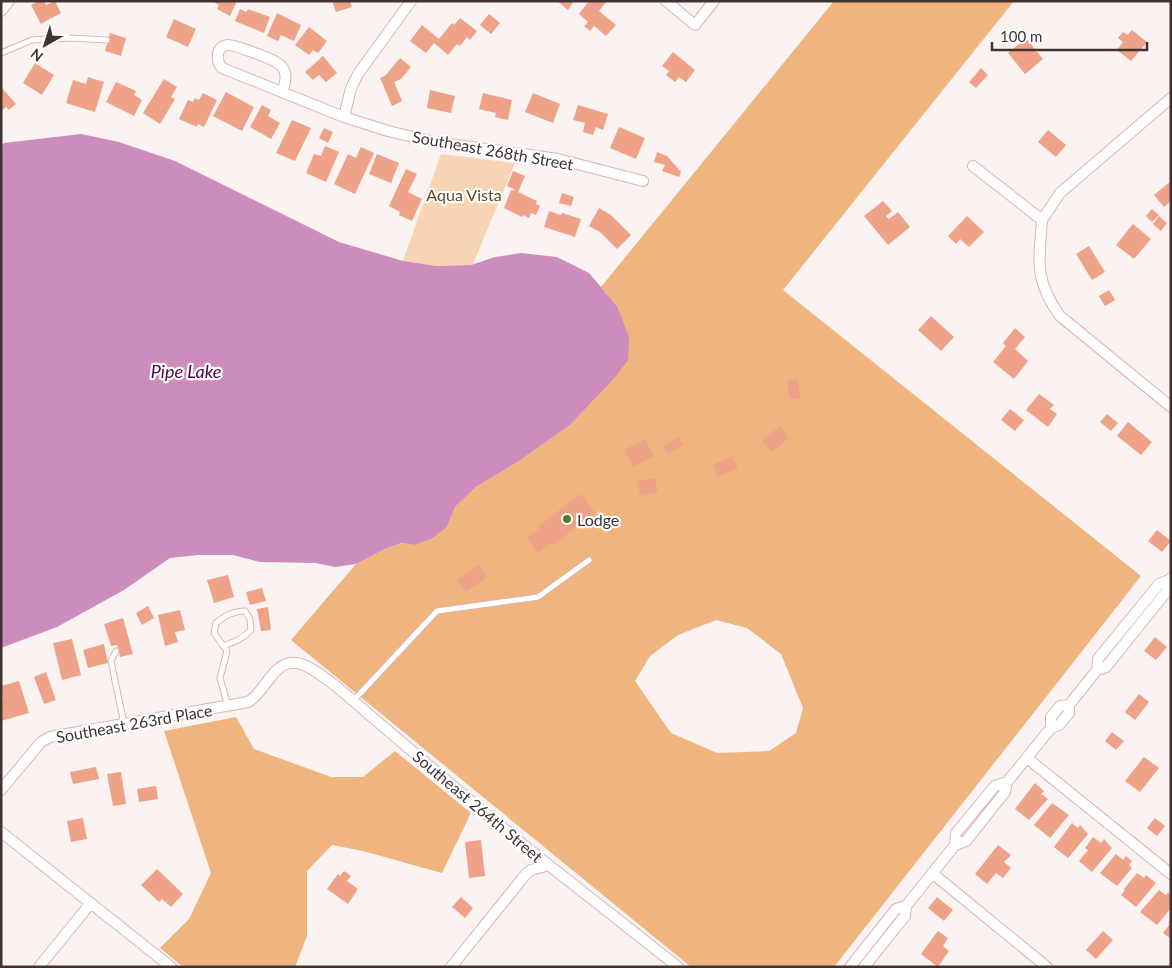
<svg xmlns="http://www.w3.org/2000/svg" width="1172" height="968" viewBox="0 0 1172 968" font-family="Lato,sans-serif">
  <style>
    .green { fill: #f8d4b4 }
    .forest { fill: #f0b47f; fill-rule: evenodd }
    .water { fill: #cc8dbd }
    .building { fill: #eea388 }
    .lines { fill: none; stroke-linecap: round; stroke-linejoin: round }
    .lane-casing { stroke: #dbb4b4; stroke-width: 7 }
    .street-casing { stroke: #dbb4b4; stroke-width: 12 }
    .lane { stroke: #fff; stroke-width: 5 }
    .street { stroke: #fff; stroke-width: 10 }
    .poi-dot { fill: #5a782d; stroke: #fff; stroke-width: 2 }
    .labels { text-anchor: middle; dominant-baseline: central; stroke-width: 4.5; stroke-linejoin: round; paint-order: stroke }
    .street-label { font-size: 16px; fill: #423232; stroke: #fff }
    .park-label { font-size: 16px; fill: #6d451e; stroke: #fff }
    .poi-label { font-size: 16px; fill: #423232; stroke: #fff; text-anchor: start }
    .water-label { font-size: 18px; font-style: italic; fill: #510446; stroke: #fff }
  </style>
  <rect width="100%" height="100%" fill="#fbf2f2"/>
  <!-- green -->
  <path class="green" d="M441 154 515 163 473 264 471 265 437 266 403 261Z"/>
  <!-- forest -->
  <path class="forest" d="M834 1H1014L783 290 1141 576 834 967H691L291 640 356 564 387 548 403 543 415 545 447 527 455 507 476 487 519 461 570 425 613 380 617 306 601 287ZM716 620 747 628 781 654 803 708 796 733 769 751 717 753 671 733 635 681 650 656 678 635Z
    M236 717 254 749 331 777H363L395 751 471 813 442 873 363 851 332 845 307 871V936L295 967H183L160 948 189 919 211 873 164 731Z"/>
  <!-- water -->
  <path class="water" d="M81 134 119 142 175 161 339 242 403 261 437 266 471 265 495 257 521 253 557 257 589 273 617 306 629 337 628 360 613 380 570 425 519 461 476 487 455 507 447 527 431 539 415 545 402 543 387 548 356 564 335 567 316 563 260 562 233 555H198L170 558 124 590 57 627 1 648V146L4 143Z"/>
  <!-- building -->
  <path class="building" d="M39 1H44L46 5 55 1 61 13 41 24 31 5Z
    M212 1H237L230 16 217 9 219 5Z
    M332 1H350L352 7 336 12Z
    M557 1H574L568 10Z
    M589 1 606 2 599 11 616 25 606 36 594 26 590 31 584 26 588 22 579 14Z
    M240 9 246 12 248 9 270 17 264 33 235 21Z
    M277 13 301 25 294 41 281 35 278 41 267 36Z
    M489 14 500 23 491 34 480 25Z
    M460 18 477 31 470 40 467 37 460 46 457 44 448 55 434 43 426 53 410 41 422 25 439 39 452 23 454 25Z
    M174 19 196 29 188 47 166 37Z
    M309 27 327 41 318 53 313 50 309 55 295 45Z
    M1132 30 1147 42 1131 61 1117 50 1123 42 1118 38 1123 32 1128 35Z
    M110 33 126 38 121 56 105 51Z
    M1026 38 1043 59 1025 74 1008 53Z
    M673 52 695 70 686 82 679 77 675 82 666 75 669 71 662 66Z
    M323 56 337 73 326 82 319 75 313 80 305 72Z
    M400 58 411 67 401 79 394 82 402 101 392 106 380 78 386 75Z
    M35 63 54 75 42 95 23 83Z
    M981 68 988 75 976 88 969 82Z
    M88 77 104 82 95 112 66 103 73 80 86 84Z
    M164 79 177 87 171 97 175 99 160 124 143 113Z
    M116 82 136 91 134 95 142 100 134 116 106 102Z
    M1 87 16 104 9 110 6 107 1 111Z
    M430 90 455 96 451 113 427 108Z
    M226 92 254 107 242 131 213 116Z
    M203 93 217 100 204 127 198 124 197 127 179 119 188 100 193 102 195 98 199 100Z
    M483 93 512 100 508 120 495 117 496 113 479 109Z
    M533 93 560 104 553 123 525 112Z
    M262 105 271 110 268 116 280 123 271 139 250 127Z
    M578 105 608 114 603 130 596 127 593 135 583 132 585 123 573 120Z
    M292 120 311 128 295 161 276 153Z
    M619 127 645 138 636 159 610 148Z
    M324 128 333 132 328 143 319 138Z
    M1048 130 1066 145 1056 157 1038 142Z
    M325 146 339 152 326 182 306 173 314 154 321 156Z
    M361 147 374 153 355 194 334 184 348 154 356 158Z
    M657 152 667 156 681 172 679 177 662 171 665 165 654 162Z
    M377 154 399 163 391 183 369 174Z
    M406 169 417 174 408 192 422 199 412 221 399 215 400 212 389 206Z
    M513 171 525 176 518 192 537 201 536 204 540 206 536 215 531 213 529 218 523 215 522 217 504 208 511 190 514 191V189L507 186Z
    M1171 181V201L1164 207 1154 195Z
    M562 193 574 197 571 206 559 203Z
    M883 201 892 211 886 216 889 219 898 212 910 227 888 245 864 216Z
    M599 208 611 215 631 235 617 249 600 232 589 226Z
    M1152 209 1159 215 1152 222 1146 216Z
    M549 211 561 215 562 213 581 219 575 237 544 227Z
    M967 216 984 232 969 247 960 239 956 244 948 236Z
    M1159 216 1167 223 1161 231 1153 224Z
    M1133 224 1151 239 1134 259 1116 245Z
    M1089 246 1105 272 1092 280 1076 254Z
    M1109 290 1115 300 1105 306 1099 296Z
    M931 316 954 337 941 351 918 330Z
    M1015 328 1025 337 1015 349 1028 361 1014 379 993 362 1006 346 1003 343Z
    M798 379 800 398 789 399 787 380Z
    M1039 394 1054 405 1050 409 1057 414 1048 427 1026 410Z
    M1010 409 1024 420 1015 431 1001 420Z
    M1107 414 1118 423 1111 431 1100 422Z
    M1128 422 1152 442 1141 455 1117 436Z
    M780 426 789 438 772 452 762 441Z
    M679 437 683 445 668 454 663 446Z
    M645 439 654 456 633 467 624 450Z
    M732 456 738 468 718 477 713 465Z
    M655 478 658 493 640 496 637 481Z
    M581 494 595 513 553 545 551 543 538 553 527 538 540 528 538 526Z
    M1157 530 1171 541 1162 552 1148 541Z
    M478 565 487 577 466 592 457 580Z
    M228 575 234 597 214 603 207 580Z
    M262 588 266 601 250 605 246 592Z
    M148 606 154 618 142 625 136 613Z
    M268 607 271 630 261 631 257 609Z
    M180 610 185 630 175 632 178 642 165 646 158 615Z
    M123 618 133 654 120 657 117 645 111 646 104 624Z
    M1155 637 1167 647 1156 660 1144 651Z
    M72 639 81 675 62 680 53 643Z
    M104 644 108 663 88 668 83 650Z
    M46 672 56 700 44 704 34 677Z
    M19 681 29 713 1 721V701H3L1 686Z
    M1139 694 1149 702 1135 720 1125 712Z
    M1112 732 1124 741 1116 750 1105 741Z
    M1144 757 1159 768 1140 792 1125 781Z
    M96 767 99 779 73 784 70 772Z
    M121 772 126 804 113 806 107 774Z
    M1035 783 1044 791 1041 794 1048 799 1029 820 1015 809Z
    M156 786 158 799 139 802 137 789Z
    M1052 803 1069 815 1050 838 1034 825Z
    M83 818 87 839 71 842 67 821Z
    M1155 818 1165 826 1157 836 1147 828Z
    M1072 823 1078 828 1080 825 1088 834 1068 858 1054 847Z
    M1093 837 1101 843 1104 839 1112 848 1092 872 1079 861 1088 850 1085 848Z
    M481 840 485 876 469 878 465 842Z
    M998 845 1011 855 1004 862 1011 868 1003 878 996 873 987 884 975 874Z
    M1116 854 1123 860 1126 856 1132 861 1129 865 1132 868 1117 886 1100 873Z
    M157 869 183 894 171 907 162 899 159 902 141 885Z
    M344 871 351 876 347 881 358 889 348 904 327 889 338 874 340 876Z
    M1137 873 1144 878 1146 875 1156 883 1136 907 1121 895 1125 890 1124 889Z
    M1159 890 1166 895 1168 892 1171 895V908L1157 925 1140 912Z
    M461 897 473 908 465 918 452 907Z
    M937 897 953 910 944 921 928 908Z
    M1171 919V939L1163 933 1170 924 1168 923Z
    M938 931 948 938 943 946 949 951 938 967 921 954Z
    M1103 931 1113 940 1096 959 1086 950Z"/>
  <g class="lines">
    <!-- lane casing -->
    <g class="lane-casing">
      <path id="lane" d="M1 53 32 40 70 38 107 40
        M223 646C234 642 243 639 251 630L250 619 245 611C233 611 225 616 216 623L214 633 227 651 220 678 228 706
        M116 651 111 661 124 724
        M354 700 437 611 538 597 589 560"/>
    </g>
    <!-- street casing -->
    <g class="street-casing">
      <path id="street" d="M666 1 695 25 714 1
        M1 11 9 1
        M282 92C284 86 287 79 285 73 284 68 280 64 276 62 269 58 233 44 228 45 215 46 216 61 222 68L344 117 388 131 435 142 558 159 643 181
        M344 117 351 88 358 74 411 1
        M973 166 1042 220C1039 262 1034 280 1060 316L1171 407
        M1042 220 1060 193 1171 98
        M1169 580 1159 584 1098 659 1097 670 1106 667 1167 591 1171 578
        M1069 705 1060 706 1051 717V728L1059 725 1069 713V705L1097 670
        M1027 758 1171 874
        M1007 782 995 786 956 833 955 845 966 841 1005 792 1007 782 1051 728
        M1 790 41 742 50 737 248 702C266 692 273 660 296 663 314 664 357 704 372 717 431 767 489 818 550 866 592 899 635 933 678 967
        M1 832 171 967
        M932 873 1047 967
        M39 967 90 904
        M451 967 526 874 531 870 549 865
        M850 967 896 909 906 906
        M864 967 905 916 906 906 955 845"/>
    </g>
    <!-- lane -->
    <use href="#lane" class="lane"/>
    <!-- street -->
    <use href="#street" class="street"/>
  </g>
  <!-- markers -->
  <circle class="poi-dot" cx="567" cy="519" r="5"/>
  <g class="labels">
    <!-- street labels -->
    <g class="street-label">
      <text transform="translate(493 150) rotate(10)">Southeast 268th Street</text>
      <text transform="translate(134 723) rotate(-10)">Southeast 263rd Place</text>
      <text transform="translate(478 806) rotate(40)">Southeast 264th Street</text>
    </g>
    <!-- park labels -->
    <g class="park-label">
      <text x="464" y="194">Aqua Vista</text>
    </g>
    <!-- poi labels -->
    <g class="poi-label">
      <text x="577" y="519">Lodge</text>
    </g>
    <!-- water labels -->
    <g class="water-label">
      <text x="186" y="371">Pipe Lake</text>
    </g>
  </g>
  <!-- border -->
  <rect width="1172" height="968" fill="none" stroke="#423232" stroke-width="5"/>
  <!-- north arrow -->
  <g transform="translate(45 45) rotate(219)" stroke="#ffffff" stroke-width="4" paint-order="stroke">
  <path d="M0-4L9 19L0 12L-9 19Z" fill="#423232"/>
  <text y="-8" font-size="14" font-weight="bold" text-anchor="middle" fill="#423232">N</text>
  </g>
  <!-- scale -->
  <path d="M992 42v8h155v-8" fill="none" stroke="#423232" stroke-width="2.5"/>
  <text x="1000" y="42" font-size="15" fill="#423232" stroke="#ffffff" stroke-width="4" paint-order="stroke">100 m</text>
</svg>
